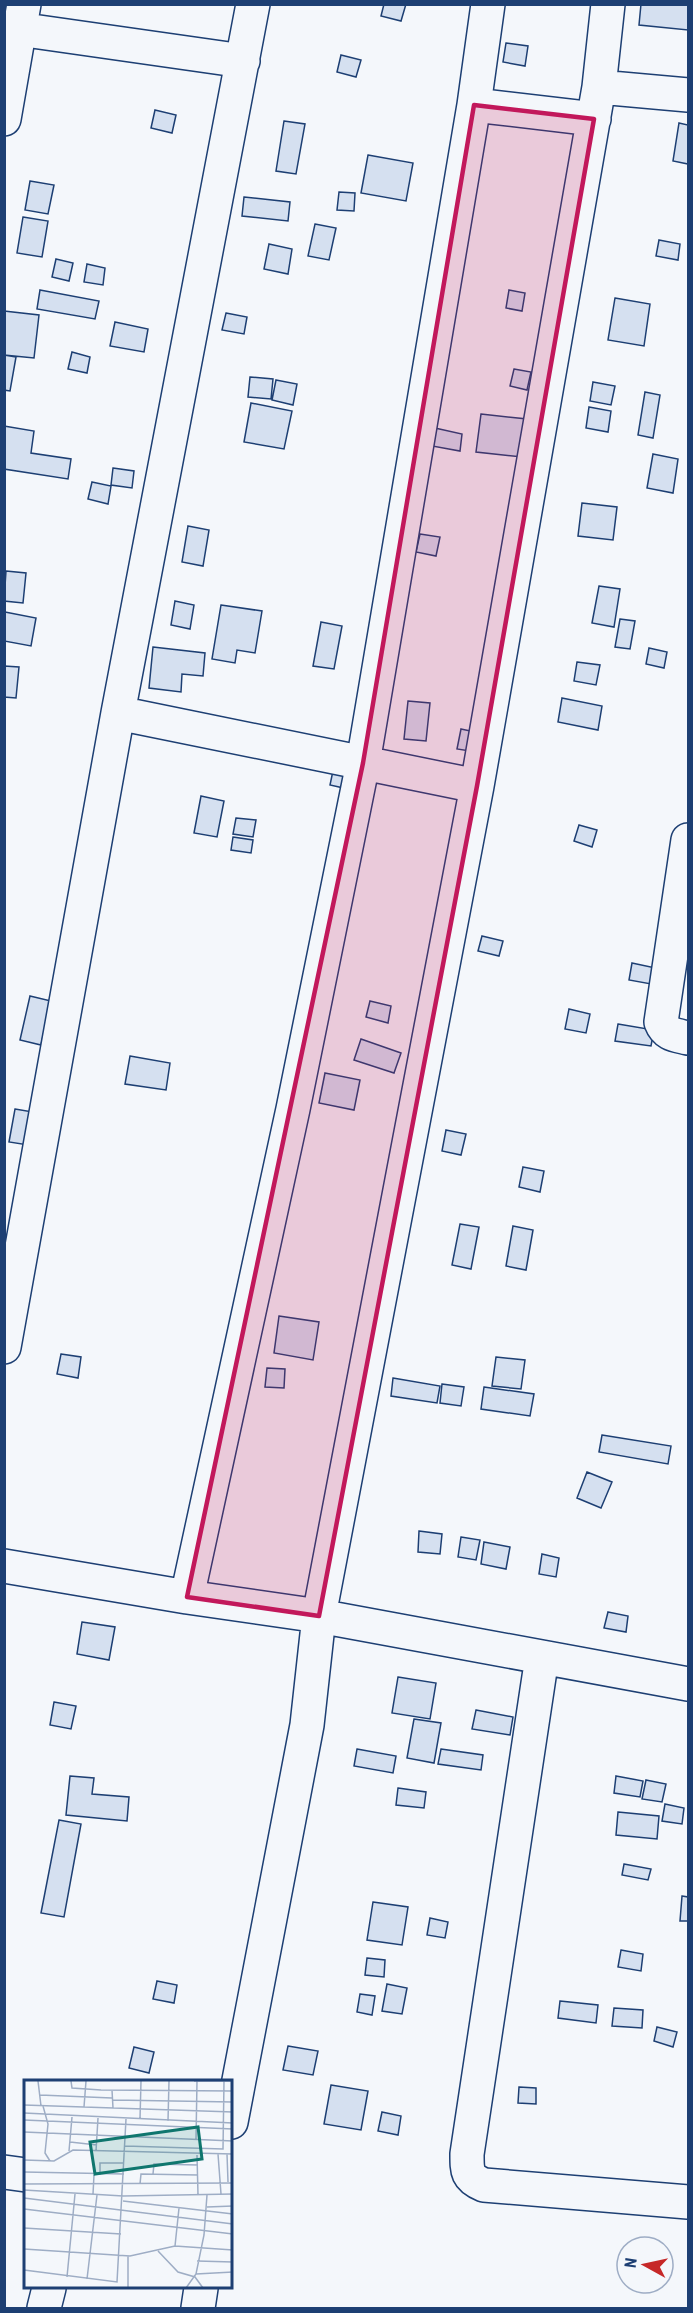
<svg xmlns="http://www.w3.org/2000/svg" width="693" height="2313" viewBox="0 0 693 2313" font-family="'Roboto Condensed',sans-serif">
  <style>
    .building { fill: #d5e0f0; stroke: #1d3f73; stroke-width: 1.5 }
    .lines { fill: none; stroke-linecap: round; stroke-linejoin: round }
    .minor-casing { stroke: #1d3f73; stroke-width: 36 }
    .minor { stroke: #f4f7fb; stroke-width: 33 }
    .marked { fill: #c2185b; fill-opacity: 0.2; stroke: #c2185b; stroke-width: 4.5; stroke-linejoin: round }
    .inset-road { fill: none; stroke: #9eadc5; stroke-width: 1.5 }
    .view { fill: #0f766e; fill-opacity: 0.15; stroke: #0f766e; stroke-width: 3 }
    .inset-edge { fill: none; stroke: #1d3f73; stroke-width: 3 }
  </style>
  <rect width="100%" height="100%" fill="#f4f7fb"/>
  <!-- building -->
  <path class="building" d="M384 4H406L401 21 381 16Z
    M641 4H688V30L639 25Z
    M506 43 528 46 525 66 503 62Z
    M341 55 361 60 356 77 337 72Z
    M155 110 176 115 172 133 151 128Z
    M284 121 305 124 296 174 276 171Z
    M679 123 688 125V164L673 161Z
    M368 155 413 163 406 201 361 193Z
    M30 181 54 185 48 214 25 210Z
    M339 192 355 193 354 211 337 210Z
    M244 197 290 202 288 221 242 216Z
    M23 217 48 221 42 257 17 253Z
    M315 224 336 228 329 260 308 256Z
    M659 240 680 244 678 260 656 256Z
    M269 244 292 249 288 274 264 269Z
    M56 259 73 263 69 281 52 277Z
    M87 264 105 268 103 285 84 282Z
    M40 290 99 301 95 319 37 309Z
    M509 290 525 293 522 311 506 308Z
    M615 298 650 304 644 346 608 340Z
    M4 311 39 315 34 358 4 355Z
    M226 313 247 317 244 334 222 330Z
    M115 322 148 329 144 352 110 346Z
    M72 352 90 357 87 373 68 369Z
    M4 355 16 357 10 391 4 390Z
    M514 369 531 372 527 390 510 386Z
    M250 377 273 379 271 399 248 397Z
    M276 380 297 384 293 405 272 400Z
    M593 382 615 386 611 405 590 401Z
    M645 392 660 395 653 438 638 435Z
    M251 403 292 411 284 449 244 442Z
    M589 407 611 411 608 432 586 428Z
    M481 414 527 419 522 457 476 452Z
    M4 426 34 431 31 453 71 459 68 479 4 469Z
    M435 428 462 434 460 451 432 446Z
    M653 454 678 459 673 493 647 488Z
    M113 468 134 471 132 488 111 485Z
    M92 482 111 486 108 504 88 499Z
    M582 503 617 507 613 540 578 536Z
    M188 526 209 530 203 566 182 562Z
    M420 534 440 537 436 556 416 552Z
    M6 571 26 573 23 603 4 601Z
    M599 586 620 589 614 627 592 623Z
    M175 601 194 605 190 629 171 625Z
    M221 605 262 611 255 653 237 650 235 663 212 659Z
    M5 612 36 618 31 646 4 641Z
    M620 619 635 621 630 649 615 647Z
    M321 622 342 626 334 669 313 666Z
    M153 647 205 653 203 676 182 674 181 692 149 688Z
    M649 648 667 652 664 668 646 664Z
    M577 662 600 665 596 685 574 681Z
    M4 666 19 667 16 698 4 697Z
    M562 698 602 706 598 730 558 722Z
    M408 701 430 703 426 741 404 739Z
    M461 729 480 733 476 752 457 749Z
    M334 766 353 771 348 789 330 785Z
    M201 796 224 801 217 837 194 833Z
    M236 818 256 820 253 837 233 834Z
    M579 825 597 830 592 847 574 841Z
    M233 837 253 840 251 853 231 850Z
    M482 936 503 941 499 956 478 951Z
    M632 963 665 970 662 986 629 980Z
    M30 996 51 1001 41 1045 20 1040Z
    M370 1001 391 1006 388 1023 366 1017Z
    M569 1009 590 1014 586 1033 565 1029Z
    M618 1024 654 1030 651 1046 615 1041Z
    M361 1039 401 1053 394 1073 354 1060Z
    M130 1056 170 1063 166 1090 125 1084Z
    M325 1073 360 1080 354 1110 319 1103Z
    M15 1109 33 1112 28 1145 9 1142Z
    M446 1130 466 1134 461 1155 442 1151Z
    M523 1167 544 1171 540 1192 519 1187Z
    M460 1224 479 1227 471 1269 452 1265Z
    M513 1226 533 1230 526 1270 506 1266Z
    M279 1316 319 1322 313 1360 274 1353Z
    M61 1354 81 1357 78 1378 57 1374Z
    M496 1357 525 1360 521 1389 492 1386Z
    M267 1368 285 1369 284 1388 265 1387Z
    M393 1378 440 1386 437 1403 391 1396Z
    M442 1384 464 1387 461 1406 440 1403Z
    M484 1387 534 1394 530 1416 481 1409Z
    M602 1435 671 1446 668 1464 599 1452Z
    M587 1472 612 1482 601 1508 577 1498Z
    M419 1531 442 1534 440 1554 418 1552Z
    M461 1537 480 1540 476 1560 458 1557Z
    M484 1542 510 1547 506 1569 481 1564Z
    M542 1554 559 1558 556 1577 539 1574Z
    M608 1612 628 1616 626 1632 604 1628Z
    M82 1622 115 1627 109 1660 77 1654Z
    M398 1677 436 1683 430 1719 392 1713Z
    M54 1702 76 1706 71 1729 50 1725Z
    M476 1710 513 1717 510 1735 472 1729Z
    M414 1719 441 1723 434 1763 407 1758Z
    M357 1749 396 1756 393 1773 354 1766Z
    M441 1749 483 1755 481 1770 438 1764Z
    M70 1776 94 1778 92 1794 129 1797 127 1821 66 1815Z
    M616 1776 643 1781 640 1797 614 1793Z
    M646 1780 666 1784 662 1802 642 1799Z
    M398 1788 426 1792 424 1808 396 1805Z
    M665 1804 684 1808 682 1824 662 1821Z
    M618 1812 659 1816 657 1839 616 1835Z
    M59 1820 81 1824 64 1917 41 1913Z
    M624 1864 651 1869 648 1880 622 1875Z
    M682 1896 688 1897V1921H680Z
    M373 1902 408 1907 402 1945 367 1940Z
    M430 1918 448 1922 445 1938 427 1935Z
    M621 1950 643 1954 641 1971 618 1967Z
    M367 1958 385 1960 384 1977 365 1975Z
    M157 1981 177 1985 174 2003 153 1999Z
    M387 1984 407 1988 402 2014 382 2011Z
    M360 1994 375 1996 372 2015 357 2012Z
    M560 2001 598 2005 596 2023 558 2018Z
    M614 2008 643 2010 642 2028 612 2026Z
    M657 2027 677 2032 673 2047 654 2041Z
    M288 2046 318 2051 313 2075 283 2070Z
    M134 2047 154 2052 149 2073 129 2068Z
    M331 2085 368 2091 361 2130 324 2124Z
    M519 2087 536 2088V2104L518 2103Z
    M382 2112 401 2116 398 2135 378 2131Z"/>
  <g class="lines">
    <!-- minor casing -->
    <g class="minor-casing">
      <path id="minor" d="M4 27 243 61
        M599 87 688 95
        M474 105 594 119
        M4 119 24 4
        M118 713 477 786
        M688 840 661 1022C666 1035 676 1035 688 1038
        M4 1347 118 713 253 4
        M4 1566 187 1597 319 1616 688 1684
        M187 1597 293 1109 363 763 474 105 488 4
        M542 1657 467 2154C467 2172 467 2178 484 2185L688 2202
        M231 2122 307 1725 319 1616 477 786 599 87 608 4
        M4 2172 26 2175
        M44 2308 49 2288
        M198 2308 201 2288"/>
    </g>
    <!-- minor -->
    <use href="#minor" class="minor"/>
  </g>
  <!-- marked area -->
  <path class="marked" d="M474 105 594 119 477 786 319 1616 187 1597 363 763Z"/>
  <!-- overview -->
  <g transform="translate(24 2080)">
    <rect width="208" height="208" fill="#f4f7fb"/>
    <path class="inset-road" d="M14 1 17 26M47 1 48 8 77 10 209 11M170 1H209M88 10 89 28M16 15 88 18M89 20 209 22M0 25 209 32M19 26 24 44 21 73 26 81M60 27 62 1M0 33 209 43M116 39 117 1M0 40 209 49M144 41 145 1M0 52 209 61M172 59 173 1M46 62 73 65M101 66 199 69 200 1M45 71 48 37M72 71 74 38M194 74 197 114M203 74 204 102M173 75 174 115M0 80 30 81 49 70 209 74M0 92 100 94M129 94 130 84 174 85M76 95V83H100M0 104 209 103M116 104 117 94 174 95M0 110 99 116 209 114M69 114 70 95M0 118 209 144M99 121 209 134M183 127 209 126M0 129 209 154M0 148 97 154M151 166 155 128M0 169 106 176 151 166 209 170M134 171 154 192 171 197 179 208M104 176V208M173 181 209 182M0 190 93 202 102 39M172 194 209 192M43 197 51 114M63 199 73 115M162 208 172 194 180 155 183 115"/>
    <path class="view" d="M174 47 178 79 71 94 66 62Z"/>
    <rect width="208" height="208" class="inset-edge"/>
  </g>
  <!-- border -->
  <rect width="693" height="2313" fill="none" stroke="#1d3f73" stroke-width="12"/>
  <!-- north arrow -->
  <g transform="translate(645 2265) rotate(278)"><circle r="28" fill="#f4f7fb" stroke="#9eadc5" stroke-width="1.5"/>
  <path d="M0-4.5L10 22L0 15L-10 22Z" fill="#c62828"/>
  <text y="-9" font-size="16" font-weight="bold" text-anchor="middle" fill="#1d3f73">N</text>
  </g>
</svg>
